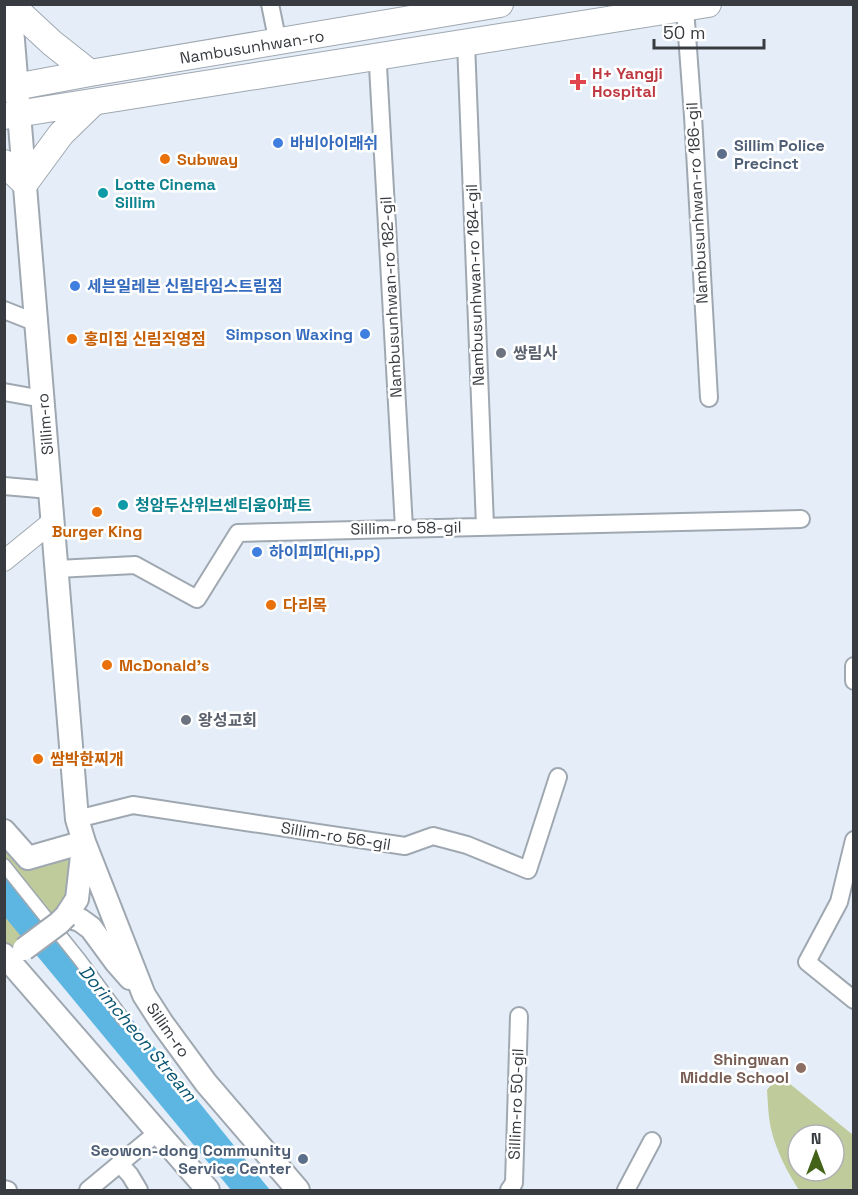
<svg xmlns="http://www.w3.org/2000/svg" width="858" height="1195" viewBox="0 0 858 1195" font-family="'Space Grotesk','Noto Sans KR',sans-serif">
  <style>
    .green { fill: #c0cb9b; fill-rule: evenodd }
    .water { fill: #5db6e1 }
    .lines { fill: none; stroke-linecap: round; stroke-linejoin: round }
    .pedestrian-casing { stroke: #9fa8b1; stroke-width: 15 }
    .minor-casing { stroke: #9fa8b1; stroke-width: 20 }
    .tertiary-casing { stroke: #9fa8b1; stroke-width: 22 }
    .secondary-casing { stroke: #9fa8b1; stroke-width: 26 }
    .primary-casing { stroke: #9fa8b1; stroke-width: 28 }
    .pedestrian { stroke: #fff; stroke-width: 12 }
    .minor { stroke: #fff; stroke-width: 16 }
    .tertiary { stroke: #fff; stroke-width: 20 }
    .secondary { stroke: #fff; stroke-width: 22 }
    .primary { stroke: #fff; stroke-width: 26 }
    .secondary-bridge-casing { stroke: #9fa8b1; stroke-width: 26; stroke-linecap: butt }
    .secondary-bridge { stroke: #fff; stroke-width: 22 }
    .health-dot { fill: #e0444e; stroke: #fff; stroke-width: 2 }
    .shop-dot { fill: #3f7fe0; stroke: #fff; stroke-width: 2 }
    .service-dot { fill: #5c6f8a; stroke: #fff; stroke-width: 2 }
    .food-dot { fill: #e8710a; stroke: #fff; stroke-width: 2 }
    .culture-dot { fill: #0f9aa8; stroke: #fff; stroke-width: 2 }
    .worship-dot { fill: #6b7280; stroke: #fff; stroke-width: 2 }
    .education-dot { fill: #8d6e63; stroke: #fff; stroke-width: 2 }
    .labels { text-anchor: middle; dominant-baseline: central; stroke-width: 5; stroke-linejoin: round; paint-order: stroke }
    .street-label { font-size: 16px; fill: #383c40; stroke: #fff }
    .health-label { font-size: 16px; font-weight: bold; fill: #be3a42; stroke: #fff; text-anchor: start }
    .shop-label { font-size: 16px; font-weight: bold; fill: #366cbe; stroke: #fff; text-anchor: start }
    .service-label { font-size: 16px; font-weight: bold; fill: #4e5e75; stroke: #fff; text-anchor: start }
    .food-label { font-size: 16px; font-weight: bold; fill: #c56008; stroke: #fff; text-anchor: start }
    .culture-label { font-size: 16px; font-weight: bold; fill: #0d838f; stroke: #fff; text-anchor: start }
    .worship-label { font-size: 16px; font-weight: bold; fill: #5b616d; stroke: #fff; text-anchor: start }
    .education-label { font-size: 16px; font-weight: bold; fill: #785e54; stroke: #fff; text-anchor: end }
    .water-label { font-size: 18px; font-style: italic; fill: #065370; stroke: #fff }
  </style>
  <rect width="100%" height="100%" fill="#e5eef8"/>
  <!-- green -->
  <path class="green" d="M4 837 27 863 78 848 73 895 58 920 9 954 4 950Z
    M779 1075 853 1135V1190H799C787 1172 776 1150 771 1129 768 1116 768 1103 767 1090ZM798 1135H834V1171H798Z"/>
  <!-- water -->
  <path class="water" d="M4 861 270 1190H231L5 917Z"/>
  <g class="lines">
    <!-- pedestrian casing -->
    <g class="pedestrian-casing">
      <path id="pedestrian" d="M4 865 80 960 124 1020"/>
    </g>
    <!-- minor casing -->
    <g class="minor-casing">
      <path id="minor" d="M270 4 278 43
        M685 8 693 116 709 398
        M466 43 485 526
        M378 66 404 528
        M4 310 37 323
        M4 392 43 399
        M4 486 50 490
        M57 569 135 565 197 599 238 533 801 519
        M854 666V681
        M77 819 133 805 405 846 433 836 467 845 528 870 558 777
        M854 840 839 902 807 962 854 1000
        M120 1164 130 1175 139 1190
        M4 1189 8 1190
        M88 1190 158 1132
        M509 1190 514 1183 519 1016
        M626 1190 652 1141"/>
    </g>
    <!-- tertiary casing -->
    <g class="tertiary-casing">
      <path id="tertiary" d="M4 561 53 521"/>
    </g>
    <!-- secondary casing -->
    <g class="secondary-casing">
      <path id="secondary" d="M10 4 77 819 84 842 144 995 162 1023 206 1083 298 1190
        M4 831 28 858 84 842
        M83 847 77 899 66 916 80 920 91 928 116 962 130 978
        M4 955 208 1190"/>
    </g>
    <!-- primary casing -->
    <g class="primary-casing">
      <path id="primary" d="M10 4 52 43 90 73
        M4 89 90 73 500 4
        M4 116 708 4
        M4 163 25 183 61 134 94 102"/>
    </g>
    <!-- pedestrian -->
    <use href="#pedestrian" class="pedestrian"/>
    <!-- minor -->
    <use href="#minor" class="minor"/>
    <!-- tertiary -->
    <use href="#tertiary" class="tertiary"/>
    <!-- secondary -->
    <use href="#secondary" class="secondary"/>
    <!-- primary -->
    <use href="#primary" class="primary"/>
    <!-- secondary-bridge casing -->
    <g class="secondary-bridge-casing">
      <path id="secondary-bridge" d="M24 949 59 923 66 916"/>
    </g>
    <!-- secondary-bridge -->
    <use href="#secondary-bridge" class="secondary-bridge"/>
  </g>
  <!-- markers -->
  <path class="health-dot" d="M575 73h6v6h6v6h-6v6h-6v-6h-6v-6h6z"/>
  <g class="shop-dot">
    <circle cx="278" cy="143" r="6"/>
    <circle cx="75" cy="286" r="6"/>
    <circle cx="365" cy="334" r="6"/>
    <circle cx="257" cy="552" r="6"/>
  </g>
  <g class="service-dot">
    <circle cx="722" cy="154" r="6"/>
    <circle cx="303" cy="1159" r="6"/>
  </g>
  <g class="food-dot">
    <circle cx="165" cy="159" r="6"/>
    <circle cx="72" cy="339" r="6"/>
    <circle cx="97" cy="512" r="6"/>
    <circle cx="271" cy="605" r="6"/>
    <circle cx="107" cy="665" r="6"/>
    <circle cx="38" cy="759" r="6"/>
  </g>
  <g class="culture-dot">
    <circle cx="103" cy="193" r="6"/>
    <circle cx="123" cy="505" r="6"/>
  </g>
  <g class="worship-dot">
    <circle cx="501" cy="353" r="6"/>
    <circle cx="186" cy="720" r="6"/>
  </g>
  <circle class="education-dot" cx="801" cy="1068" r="6"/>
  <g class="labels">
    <!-- street labels -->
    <g class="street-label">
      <text transform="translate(252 47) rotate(-9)">Nambusunhwan-ro</text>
      <text transform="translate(697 203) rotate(-93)">Nambusunhwan-ro 186-gil</text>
      <text transform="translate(475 285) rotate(-92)">Nambusunhwan-ro 184-gil</text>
      <text transform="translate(391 297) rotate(-93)">Nambusunhwan-ro 182-gil</text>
      <text transform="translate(45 424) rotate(-95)">Sillim-ro</text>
      <text transform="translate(406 528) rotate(-1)">Sillim-ro 58-gil</text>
      <text transform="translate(336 836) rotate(9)">Sillim-ro 56-gil</text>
      <text transform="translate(168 1030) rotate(55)">Sillim-ro</text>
      <text transform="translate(516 1104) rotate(-88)">Sillim-ro 50-gil</text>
    </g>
    <!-- health labels -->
    <g class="health-label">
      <text x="592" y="73">H+ Yangji<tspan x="592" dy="18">Hospital</tspan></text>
    </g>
    <!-- shop labels -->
    <g class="shop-label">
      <text x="290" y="143">바비아이래쉬</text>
      <text x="87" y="286">세븐일레븐 신림타임스트림점</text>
      <text x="353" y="334" text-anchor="end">Simpson Waxing</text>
      <text x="269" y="552">하이피피(Hi,pp)</text>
    </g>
    <!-- service labels -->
    <g class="service-label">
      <text x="734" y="145">Sillim Police<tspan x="734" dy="18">Precinct</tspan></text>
      <text x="291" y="1150" text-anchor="end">Seowon-dong Community<tspan x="291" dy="18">Service Center</tspan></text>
    </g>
    <!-- food labels -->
    <g class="food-label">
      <text x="177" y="159">Subway</text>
      <text x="84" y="339">홍미집 신림직영점</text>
      <text x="97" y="531" text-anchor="middle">Burger King</text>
      <text x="283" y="605">다리목</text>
      <text x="119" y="665">McDonald's</text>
      <text x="50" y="759">쌈박한찌개</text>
    </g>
    <!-- culture labels -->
    <g class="culture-label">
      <text x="115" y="184">Lotte Cinema<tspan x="115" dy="18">Sillim</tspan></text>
      <text x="135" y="505">청암두산위브센티움아파트</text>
    </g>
    <!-- worship labels -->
    <g class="worship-label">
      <text x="513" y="353">쌍림사</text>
      <text x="198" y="720">왕성교회</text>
    </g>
    <!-- education labels -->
    <g class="education-label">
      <text x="789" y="1059">Shingwan<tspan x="789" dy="18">Middle School</tspan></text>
    </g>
    <!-- water labels -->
    <g class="water-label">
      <text transform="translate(138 1033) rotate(50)">Dorimcheon Stream</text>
    </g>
  </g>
  <!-- border -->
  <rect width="858" height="1195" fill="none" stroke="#383c40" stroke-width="12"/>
  <!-- north arrow -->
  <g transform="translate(816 1153)"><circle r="28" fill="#ffffff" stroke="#afb1b3" stroke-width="1.5"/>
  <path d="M0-4.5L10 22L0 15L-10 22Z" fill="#456318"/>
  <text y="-9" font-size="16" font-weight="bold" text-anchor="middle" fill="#383c40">N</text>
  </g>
  <!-- scale -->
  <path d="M654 39v9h110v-9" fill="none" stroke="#383c40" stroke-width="3"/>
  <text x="663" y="39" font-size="18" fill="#383c40" stroke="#ffffff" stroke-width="4.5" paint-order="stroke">50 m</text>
</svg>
